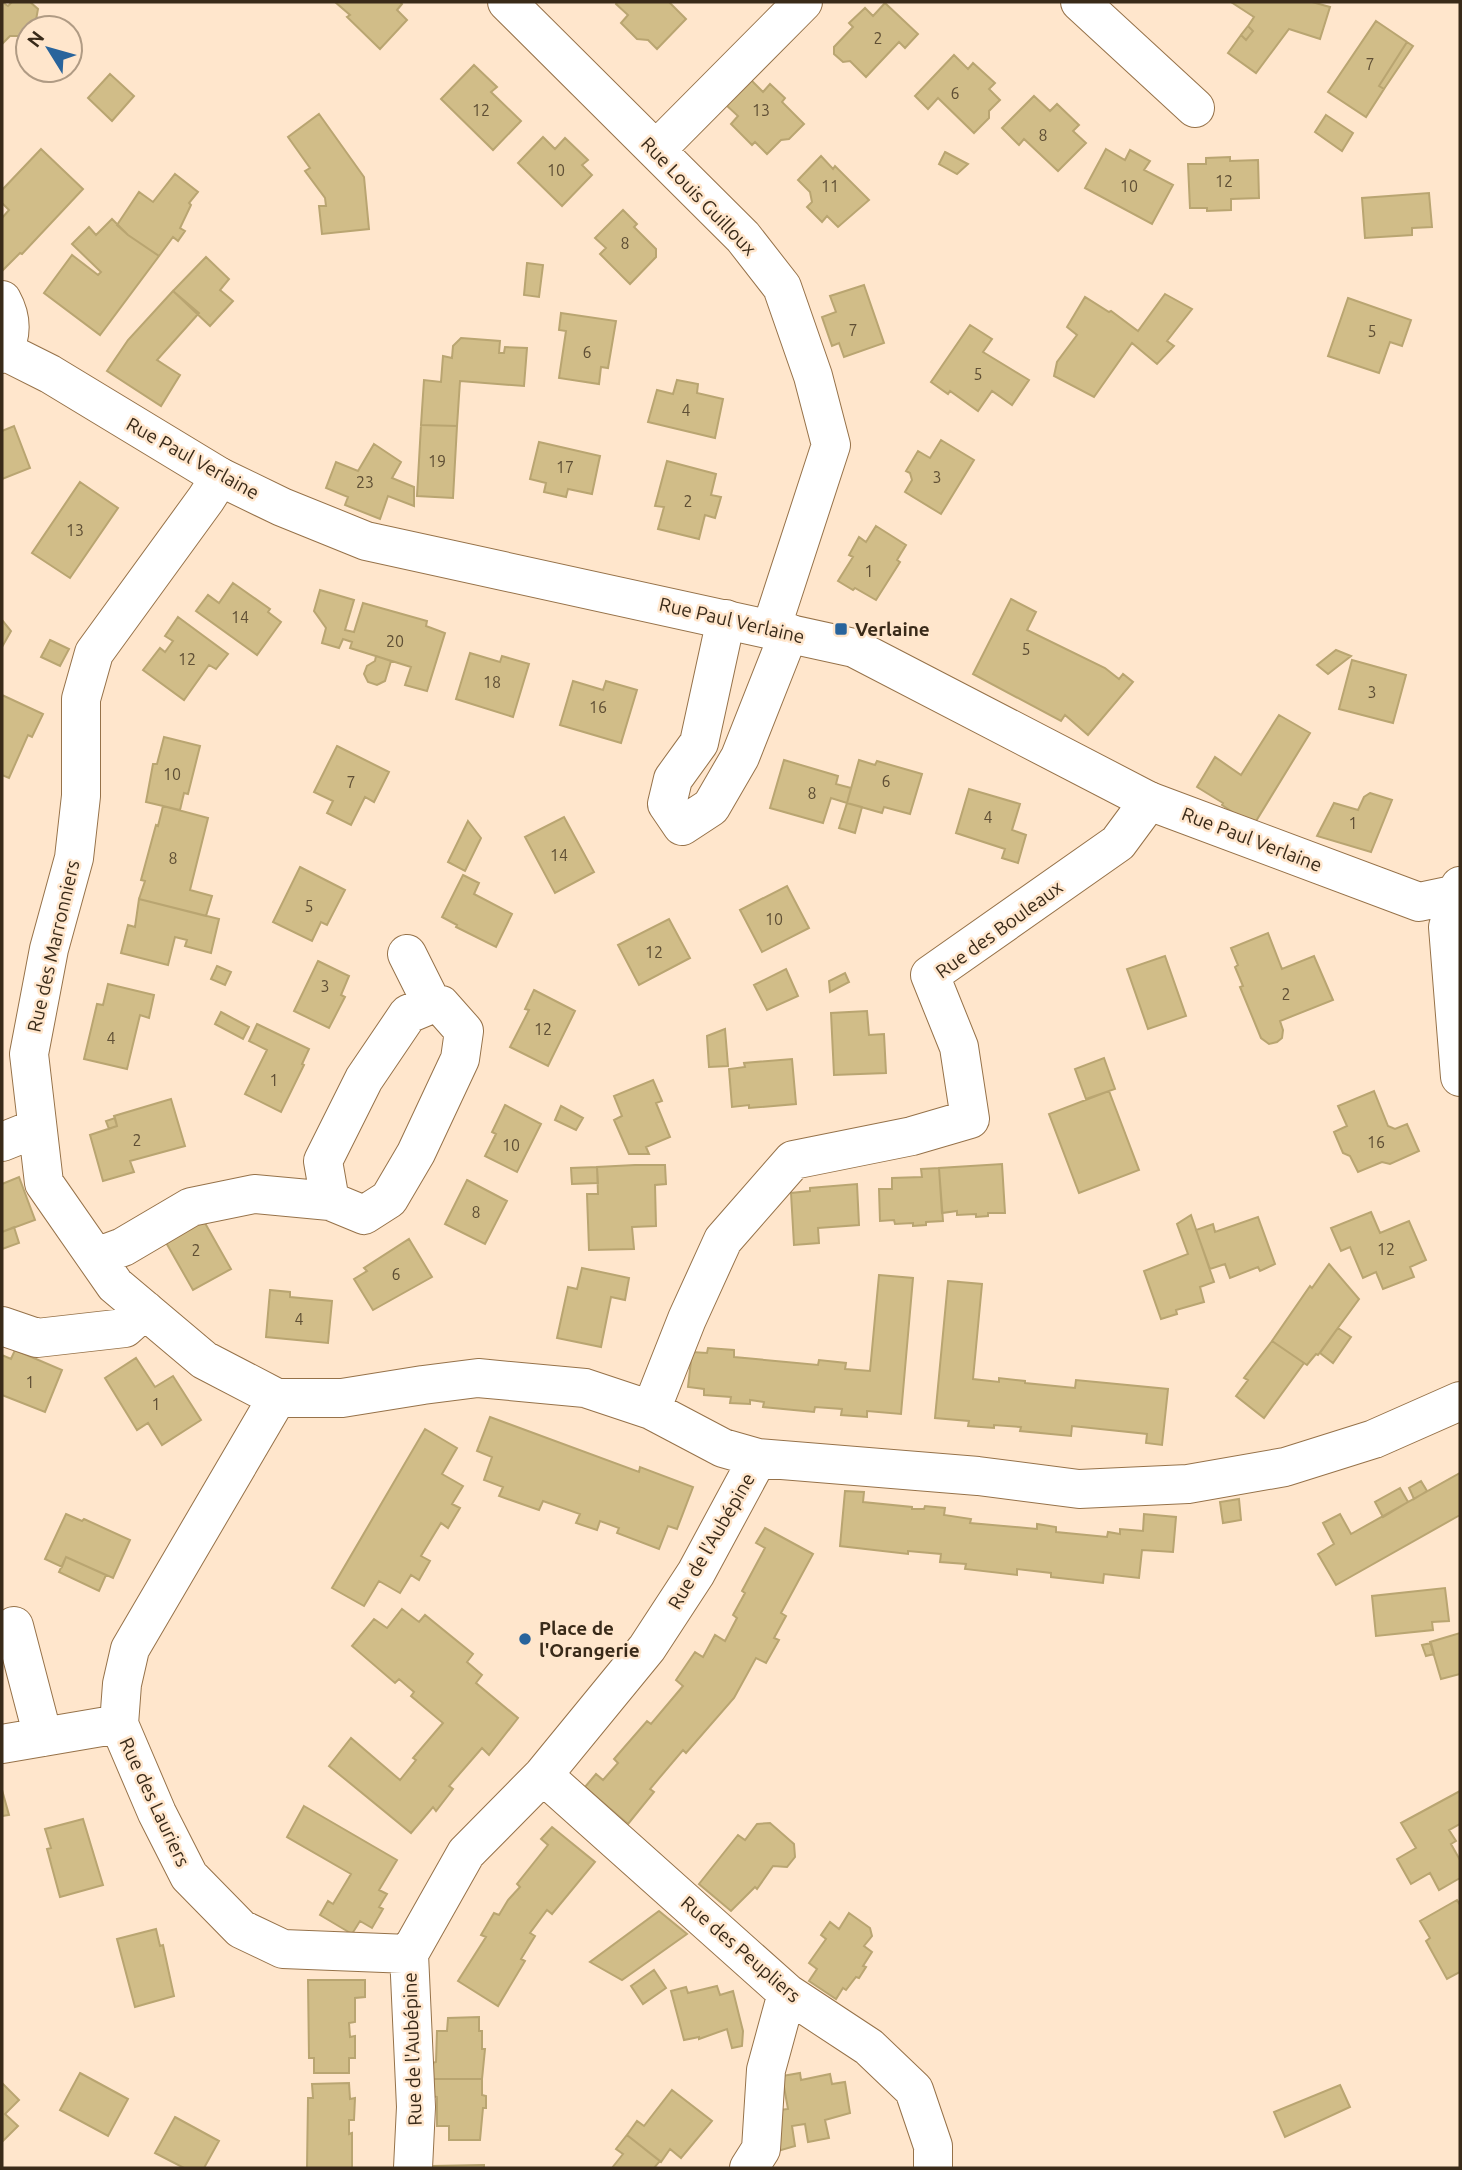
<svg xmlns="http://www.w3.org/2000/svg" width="1462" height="2170" viewBox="0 0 1462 2170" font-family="Ubuntu,sans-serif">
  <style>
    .building { fill: #d1bd88; stroke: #b9a571; stroke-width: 2 }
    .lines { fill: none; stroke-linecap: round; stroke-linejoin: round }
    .minor-casing { stroke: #967249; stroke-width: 40 }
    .tertiary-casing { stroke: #967249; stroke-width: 40 }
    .minor { stroke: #fff; stroke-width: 38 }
    .tertiary { stroke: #fff; stroke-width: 38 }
    .poi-dot { fill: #29649c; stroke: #ffe6cc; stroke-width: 2.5 }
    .labels { text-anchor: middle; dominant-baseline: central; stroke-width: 5; stroke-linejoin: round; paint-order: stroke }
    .number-label { font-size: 16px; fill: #5f4f35 }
    .street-label { font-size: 19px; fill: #392a19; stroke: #ffe6cc }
    .poi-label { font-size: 19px; font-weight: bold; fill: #392a19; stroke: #ffe6cc; text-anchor: start }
  </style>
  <rect width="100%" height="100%" fill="#ffe6cc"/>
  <!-- building -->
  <path class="building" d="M2 2 8 6 12 2H30L38 9 36 20 22 36H10L2 44Z
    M335 2H400L402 4 397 10 407 20 380 49 347 17 350 15Z
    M617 2H669L686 19 657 49 648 40 637 39 621 23 628 15 616 4Z
    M1231 2H1312L1330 7 1320 39 1289 29 1256 73 1228 53 1241 35 1246 40 1253 31 1248 26 1254 17Z
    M885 3 918 34 905 48 899 42 866 77 850 61 843 62 834 54V47L853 27 849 23 865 8 873 16Z
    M1376 21 1407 42 1379 86 1384 89 1366 117 1328 92Z
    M1248 26 1253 31 1246 40 1241 35Z
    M1407 42 1413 46 1384 89 1379 86Z
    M954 55 968 69 973 63 995 83 989 89 1000 100 989 111V118L974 133 938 98 928 109 915 96Z
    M474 65 497 87 491 92 521 121 493 150 441 99Z
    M110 74 134 96 112 121 88 98Z
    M750 79 763 92 770 84 785 98 782 102 804 124 789 139 781 140 767 154 755 142 752 145 731 124 738 116 725 104Z
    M1034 96 1050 111 1057 104 1079 125 1073 131 1086 143 1058 171 1024 139 1019 145 1002 128Z
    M319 114 364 177 369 229 322 234 319 206H326L325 198 305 171 310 168 288 137Z
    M1326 115 1353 133 1342 151 1315 132Z
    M543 137 555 149 565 138 588 160 582 165 592 175 562 206 518 163Z
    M41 149 83 189 22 254 20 253 2 271V218L9 210 2 203V190Z
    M1106 149 1125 160 1130 150 1150 161 1144 170 1173 185 1152 224 1085 188Z
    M945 152 968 164 957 174 939 164Z
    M821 156 833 169 835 166 869 200 838 227 827 216 822 222 807 207 812 202 810 192 798 180Z
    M1230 157V161L1258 160 1259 198 1231 199V210L1207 211V208H1190L1188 164H1206V158Z
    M175 174 198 192 189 203 191 205 180 228 185 231 178 241 173 237 159 256 128 235 117 225 139 192 153 202Z
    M1429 193 1432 227 1412 228V235L1365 238 1362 198Z
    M623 210 637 224 634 227 656 249V257L630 284 600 254 606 248 595 238Z
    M112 219 128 235 159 256 100 335 44 293 72 255 98 275 101 272 72 244 89 227 96 235Z
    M206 257 229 279 220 290 233 301 210 326 173 291Z
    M527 263 543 265 539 297 524 295Z
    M864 285 884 343 844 357 839 343 832 346 822 317 836 312 830 296Z
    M173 291 199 313 157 360 180 375 161 406 107 371 128 340Z
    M1165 294 1192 309 1167 341 1174 346 1157 364 1132 343 1094 397 1054 376 1057 362 1077 335 1067 327 1085 297 1109 312 1111 311 1138 331Z
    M1348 298 1411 320 1402 346 1390 342 1379 373 1328 356Z
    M561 313 616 321 608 368 601 367 599 384 559 378 566 331 559 330Z
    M970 325 992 339 983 352 1029 380 1012 405 992 391 978 411 950 391 948 394 931 382Z
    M461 338 500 341 499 353H504L505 347 527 348 524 386 460 381 457 426 421 425 424 380 441 382 443 356 452 358 453 346Z
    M677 380 698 384 697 393 723 399 715 438 648 422 657 390 673 394Z
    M421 425 457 426 453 498 417 496Z
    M14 426 30 468 2 479V431Z
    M941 440 974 460 941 514 905 492 912 480 910 473 906 471 918 451 930 458Z
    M539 442 600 456 592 494 568 489 566 497 544 492 546 483 530 479Z
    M374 444 401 462 392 478 414 487V506L388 496 380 519 345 505 348 497 326 488 336 462 358 471Z
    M667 461 716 474 711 495 721 497 715 518 705 515 699 539 658 529 664 507 655 506Z
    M80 482 118 508 70 578 32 553Z
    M876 526 906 545 897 560 900 562 876 600 855 588 853 590 838 581 853 557 849 555 859 537 866 542Z
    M233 583 270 609 268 612 281 622 257 655 196 611 208 595 219 603Z
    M320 590 354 600 345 630 354 632 363 603 427 621 426 626 445 633 427 691 405 685 411 667 350 648 352 642 343 639 339 648 322 643 326 628 314 611Z
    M1011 599 1036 612 1027 630 1105 668 1119 679 1123 674 1133 682 1088 735 1065 715 1061 721 973 674Z
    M178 617 228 654 216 669 209 665 184 700 143 670 160 648 165 652 173 641 165 636Z
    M2 620 11 631 2 647Z
    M50 640 69 649 60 666 41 657Z
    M1336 650 1351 656 1328 674 1317 665Z
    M470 653 500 662 502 656 529 664 513 717 456 699Z
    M376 656 391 661 385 681 377 685 368 682 364 674 367 666 375 661Z
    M1352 660 1406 675 1393 723 1339 709Z
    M573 681 603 690 606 681 637 690 621 743 560 725Z
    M2 695 43 714 32 737 28 735 9 778 2 775Z
    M1279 715 1310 733 1253 826 1222 805 1223 803 1197 787 1215 757 1241 775Z
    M164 737 200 746 188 794 184 793 180 810 146 802 153 764H157Z
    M337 746 389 772 374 802 365 797 351 825 327 813 333 801 314 792Z
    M784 760 838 776 836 784 851 788 847 803 831 798 823 823 770 808Z
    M859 760 875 765 877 761 922 774 910 814 884 807 882 813 847 803Z
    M969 789 1020 804 1012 830 1026 835 1018 863 1002 858 1005 849 956 833Z
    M1370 793 1392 800 1371 852 1317 836 1334 803 1358 810 1364 797Z
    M847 803 862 807 855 833 839 828Z
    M163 806 208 818 190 890 212 896 206 916 139 899 145 881 141 880 156 825 158 826Z
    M564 817 594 872 555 893 525 837Z
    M468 821 481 838 465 871 448 862Z
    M300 867 345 890 327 925 321 922 312 941 273 922Z
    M463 875 479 883 474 894 512 914 496 947 456 927 457 925 442 917Z
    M787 886 809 928 762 952 740 910Z
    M139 899 219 919 211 953 185 946 187 940 175 937 168 965 121 953 128 925 135 927Z
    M669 919 690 958 639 985 618 945Z
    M1268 933 1282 969 1314 956 1333 1000 1280 1021 1283 1030 1282 1038 1277 1042 1269 1044 1261 1038 1240 987 1243 986 1235 967 1238 965 1231 948Z
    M1165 956 1186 1016 1148 1029 1127 969Z
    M318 961 349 976 341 995 345 997 329 1028 294 1011Z
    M217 966 231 972 225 985 211 979Z
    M786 969 798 996 767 1010 754 985Z
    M845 973 849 982 830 992 829 981Z
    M108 984 154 995 149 1018 140 1015 127 1069 84 1059 97 1004 103 1005Z
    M534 990 575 1011 548 1066 510 1047 529 1010 525 1009Z
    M867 1011 869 1035 884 1034 886 1073 834 1075 831 1013Z
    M221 1012 249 1027 243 1039 215 1024Z
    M257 1024 309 1049 302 1064 304 1065 281 1112 245 1094 267 1050 249 1041Z
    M725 1029 728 1066 709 1067 707 1036Z
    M1104 1058 1115 1089 1086 1099 1075 1069Z
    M792 1059 796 1104 749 1108V1105L732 1107 729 1069 745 1067 744 1063Z
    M653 1080 662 1101 656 1103 670 1137 646 1147 649 1154H629L614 1120 622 1116 614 1096Z
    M1109 1091 1139 1170 1079 1193 1049 1114Z
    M1374 1091 1388 1126 1395 1129 1407 1124 1419 1151 1390 1164 1382 1162 1358 1172 1350 1156 1343 1153 1334 1132 1347 1126 1338 1106Z
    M171 1099 185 1146 130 1161 134 1172 103 1181 90 1135 117 1126 114 1116Z
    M505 1105 541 1124 517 1172 485 1156 496 1134 492 1132Z
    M561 1106 583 1118 576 1130 555 1120Z
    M115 1118 117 1126 109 1129 106 1121Z
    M1002 1164 1005 1213H988V1216L976 1217V1214L957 1215V1211L942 1213 939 1168Z
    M635 1165H665L666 1184 655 1185 656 1226 632 1227 634 1249 589 1250 587 1194H598L597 1167Z
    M597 1167 598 1183 572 1184 571 1168Z
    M939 1168 943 1221 926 1222V1225L913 1226V1223L895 1224 894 1220 880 1221 879 1189H892V1178L922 1177 921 1169Z
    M19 1177 35 1220 2 1232V1184Z
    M467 1180 507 1201 485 1244 445 1224Z
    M857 1184 859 1225 818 1228 819 1243 794 1245 791 1193 810 1191V1188Z
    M1371 1212 1380 1233 1409 1221 1426 1260 1410 1267 1414 1277 1383 1289 1376 1272 1363 1278 1350 1247 1341 1251 1331 1228Z
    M1191 1215 1214 1282 1200 1287 1204 1302 1176 1310 1177 1314 1161 1319 1144 1271 1188 1254 1177 1224Z
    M201 1216 231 1269 193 1290 160 1232Z
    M1258 1217 1275 1264 1260 1271 1258 1267 1230 1278 1225 1264 1210 1269 1196 1230 1213 1224 1215 1232Z
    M14 1227 19 1243 2 1249V1232Z
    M409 1239 432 1277 373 1310 354 1279 367 1271 364 1268Z
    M1329 1264 1359 1299 1318 1355 1316 1354 1307 1365 1272 1341 1310 1286 1312 1288Z
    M582 1268 629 1278 625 1300 611 1297 601 1347 557 1338 568 1287 577 1289Z
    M879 1275 913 1278 901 1414 867 1411V1417L841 1415 842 1409 815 1407 814 1412 763 1407 764 1402 750 1400V1404L730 1403 731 1397 704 1395V1389L688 1387 692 1352 707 1353 708 1348 734 1350V1357L818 1365 819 1360 846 1363 845 1369 870 1371Z
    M948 1281 982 1284 973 1379 999 1382V1378L1025 1381V1383L1075 1388 1076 1380 1168 1389 1162 1445 1146 1443 1147 1434 1072 1426 1071 1436 1020 1431 1021 1427 994 1425V1428L968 1426 969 1421 935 1418Z
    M270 1290 290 1292V1297L332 1301 328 1343 266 1337Z
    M1338 1328 1351 1337 1333 1363 1320 1353Z
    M1272 1341 1304 1363 1264 1418 1236 1396 1248 1380 1244 1378Z
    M15 1350 62 1370 45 1412 2 1395V1355L11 1359Z
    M136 1358 155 1387 173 1376 201 1420 162 1445 148 1423 137 1430 105 1378Z
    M490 1417 639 1472 640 1467 693 1487 677 1529 668 1526 659 1549 617 1533 619 1528 600 1521 597 1530 576 1523 580 1514 543 1501 539 1510 499 1496 503 1487 484 1480 492 1457 477 1451Z
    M425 1429 457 1448 442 1474 463 1486 452 1504 460 1508 448 1528 441 1523 421 1556 430 1561 419 1580 411 1575 400 1593 379 1581 364 1606 332 1588Z
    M1460 1473V1515L1336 1585 1318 1554 1334 1544 1323 1523 1340 1514 1351 1534Z
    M1421 1481 1427 1491 1414 1499 1409 1488Z
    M1400 1488 1408 1502 1383 1517 1375 1502Z
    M845 1491 864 1492 863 1502 912 1507V1509H924L925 1506 945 1508 944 1515 971 1519 970 1523 1037 1529V1524L1056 1527V1532L1107 1537 1108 1532 1120 1534V1529L1143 1531 1144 1514 1176 1517 1173 1552 1142 1550 1139 1578 1104 1574 1103 1583 1051 1577V1573L1017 1569V1575L965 1569 966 1564 940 1562 941 1554 908 1551V1554L840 1546Z
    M1239 1499 1241 1520 1223 1523 1220 1502Z
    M66 1514 82 1521 84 1519 130 1540 113 1578 66 1557 62 1567 45 1559Z
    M765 1528 813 1554 781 1613 786 1616 774 1638 779 1640 766 1663 756 1658 734 1698 686 1753 683 1750 650 1789 654 1792 628 1824 585 1787 596 1774 603 1780 618 1763 614 1759 647 1721 651 1724 683 1686 676 1680 695 1652 703 1657 715 1635 725 1641 737 1618 733 1615 745 1593 742 1591 765 1548 756 1543Z
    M66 1557 106 1575 99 1591 59 1572Z
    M1445 1588 1449 1621 1432 1622 1433 1630 1376 1636 1372 1596Z
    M402 1609 419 1622 425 1615 473 1654 467 1662 482 1675 476 1683 518 1718 489 1755 482 1748 449 1786 453 1789 436 1811 433 1807 411 1833 329 1766 351 1738 400 1780 416 1760 413 1758 443 1723 411 1696 414 1692 399 1679 395 1683 352 1646 374 1619 387 1628Z
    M1460 1633V1674L1441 1679 1430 1642Z
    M1431 1643 1434 1654 1426 1656 1422 1645Z
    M2 1790 9 1815 2 1816Z
    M1460 1791V1824L1449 1830 1456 1841 1451 1844 1460 1860V1878L1439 1890 1430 1873 1411 1884 1397 1859 1416 1848 1401 1823Z
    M304 1806 397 1860 379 1890 387 1894 379 1907 383 1909 372 1928 360 1921 352 1934 320 1915 328 1901 333 1904 351 1874 287 1837Z
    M83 1819 103 1885 60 1897 47 1849 51 1848 45 1829Z
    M770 1823 794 1844 795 1857 787 1867 773 1866 757 1889 755 1887 731 1911 699 1884 738 1835 745 1840 757 1824Z
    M552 1827 595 1862 552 1914 547 1910 530 1933 535 1936 521 1959 525 1961 498 2006 458 1981 486 1937 481 1935 494 1913 499 1915 508 1900 520 1887 517 1884 548 1845 541 1839Z
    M1457 1900 1460 1905V1972L1447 1979 1426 1941 1430 1938 1420 1921Z
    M659 1911 687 1934 622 1980 590 1962Z
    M849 1913 870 1928 872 1936 864 1946 872 1952 863 1966 866 1967 859 1978 856 1977 846 1990 843 1988 836 1999 809 1981 817 1969 809 1963 826 1939 821 1935 830 1922 839 1929Z
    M156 1929 160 1946 163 1945 174 1996 135 2007 117 1939Z
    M654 1970 666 1988 643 2004 631 1986Z
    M308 1980H365V1997L355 1998V2022L349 2023 350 2037 355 2036V2058H349V2073H314V2058H309Z
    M717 1986 720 1995 733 1991 743 2031 742 2046 732 2048 727 2029 699 2039V2037L684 2040 671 1991 686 1987 688 1993Z
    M479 2017V2031H482V2049H485L482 2079H432V2063L436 2062 437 2031H447L448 2018Z
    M80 2073 128 2099 108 2136 60 2110Z
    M800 2073 801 2080 830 2074 832 2084 845 2082 850 2113 825 2120 829 2138 808 2142 805 2124 792 2126 795 2146 778 2151 780 2110 788 2109 782 2076Z
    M432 2079H482V2095L486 2096V2108H483L480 2140H449V2126H437V2097L432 2096Z
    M2 2083 19 2100 5 2114 18 2126 3 2141Z
    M349 2083 350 2099 355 2098 354 2120H349V2134L352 2133V2168H307L308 2098H313L312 2084Z
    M1340 2085 1350 2107 1285 2137 1274 2112Z
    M672 2090 712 2121 681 2158 670 2149 661 2162 627 2135 637 2121 644 2126Z
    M175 2117 219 2141 204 2168H184L155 2153Z
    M627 2135 660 2161 654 2168H612L623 2154 616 2149Z
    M484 2165V2168H432V2166Z"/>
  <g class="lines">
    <!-- minor casing -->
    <g class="minor-casing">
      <path id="minor" d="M507 2 743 237 782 287 813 376 831 445 771 629
        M1080 2 1195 108
        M656 150 803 2
        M220 477 206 499 94 653 81 699V796L74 858 49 949 29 1054 44 1183 115 1285 204 1360 277 1398H342L423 1385 478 1378 585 1388 651 1410 723 1448 758 1458
        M726 619 699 743 673 779 667 804 682 826 711 807 740 757 789 633
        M407 954 432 1004
        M2 1142 37 1128
        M96 1257 123 1247 191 1207 254 1194 330 1201 323 1161 364 1079 408 1014 432 1004 441 1005 464 1031 460 1059 416 1153 389 1199 364 1215 330 1201
        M2 1326 37 1338 125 1328 145 1310
        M277 1398 130 1649 122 1684 119 1724 157 1813 189 1876 241 1929 283 1949 409 1954
        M651 1410 687 1319 723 1240 793 1160 912 1136 970 1119 959 1047 930 975 1118 843 1149 801
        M14 1626 43 1737
        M2 1744 119 1724
        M543 1775 787 1993 869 2047 914 2090 933 2146V2168
        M413 2168 416 2107 409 1954 466 1853 543 1775 647 1648 696 1573 758 1458 978 1476 1079 1489 1188 1484 1285 1467 1374 1439 1460 1401
        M749 2168 761 2149 766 2070 787 1993"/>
    </g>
    <!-- tertiary casing -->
    <g class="tertiary-casing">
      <path id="tertiary" d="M2 300C12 318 12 336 2 354
        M4 351 50 374 220 477 282 507 366 541 854 648 1149 801 1419 902 1457 894
        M1460 886 1448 927 1460 1077"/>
    </g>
    <!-- minor -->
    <use href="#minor" class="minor"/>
    <!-- tertiary -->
    <use href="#tertiary" class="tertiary"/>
  </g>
  <!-- markers -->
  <g class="poi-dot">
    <rect x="834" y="622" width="14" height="14" rx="3.5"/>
    <circle cx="525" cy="1639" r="7"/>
  </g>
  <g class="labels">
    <!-- number labels -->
    <g class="number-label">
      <text x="878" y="38">2</text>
      <text x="1370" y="64">7</text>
      <text x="955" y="93">6</text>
      <text x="481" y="110">12</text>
      <text x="761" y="110">13</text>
      <text x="1043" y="135">8</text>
      <text x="556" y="170">10</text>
      <text x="1224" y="181">12</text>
      <text x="830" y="186">11</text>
      <text x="1129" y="186">10</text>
      <text x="625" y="243">8</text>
      <text x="853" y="330">7</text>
      <text x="1372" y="331">5</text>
      <text x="587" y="352">6</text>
      <text x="978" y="374">5</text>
      <text x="686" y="410">4</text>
      <text x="437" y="461">19</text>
      <text x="565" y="467">17</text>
      <text x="937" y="477">3</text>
      <text x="365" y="482">23</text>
      <text x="688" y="501">2</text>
      <text x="75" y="530">13</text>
      <text x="869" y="571">1</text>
      <text x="240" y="617">14</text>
      <text x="395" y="641">20</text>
      <text x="1026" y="649">5</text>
      <text x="187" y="659">12</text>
      <text x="492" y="682">18</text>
      <text x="1372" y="692">3</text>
      <text x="598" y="707">16</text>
      <text x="172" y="774">10</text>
      <text x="886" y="781">6</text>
      <text x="351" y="782">7</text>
      <text x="812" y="793">8</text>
      <text x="988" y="817">4</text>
      <text x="1353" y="823">1</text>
      <text x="559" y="855">14</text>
      <text x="173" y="858">8</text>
      <text x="309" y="906">5</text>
      <text x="774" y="919">10</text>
      <text x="654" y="952">12</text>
      <text x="325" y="986">3</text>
      <text x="1286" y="994">2</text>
      <text x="543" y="1029">12</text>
      <text x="111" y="1038">4</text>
      <text x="274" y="1080">1</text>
      <text x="137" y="1140">2</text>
      <text x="1376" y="1142">16</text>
      <text x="511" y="1145">10</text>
      <text x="476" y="1212">8</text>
      <text x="1386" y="1249">12</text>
      <text x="196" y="1250">2</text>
      <text x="396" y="1274">6</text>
      <text x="299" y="1319">4</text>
      <text x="30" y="1382">1</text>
      <text x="156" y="1404">1</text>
    </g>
    <!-- street labels -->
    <g class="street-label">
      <text transform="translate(699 196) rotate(46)">Rue Louis Guilloux</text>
      <text transform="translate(193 458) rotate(29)">Rue Paul Verlaine</text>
      <text transform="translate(732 620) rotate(13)">Rue Paul Verlaine</text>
      <text transform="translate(1252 839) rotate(21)">Rue Paul Verlaine</text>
      <text transform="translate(999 929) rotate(-36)">Rue des Bouleaux</text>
      <text transform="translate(53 946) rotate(-77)">Rue des Marronniers</text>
      <text transform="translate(711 1541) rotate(-60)">Rue de l'Aubépine</text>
      <text transform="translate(155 1802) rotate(65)">Rue des Lauriers</text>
      <text transform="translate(741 1949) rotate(41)">Rue des Peupliers</text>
      <text transform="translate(412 2049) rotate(-92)">Rue de l'Aubépine</text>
    </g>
    <!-- poi labels -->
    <g class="poi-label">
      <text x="855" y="629">Verlaine</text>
      <text x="539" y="1628">Place de<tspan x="539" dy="22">l'Orangerie</tspan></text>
    </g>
  </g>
  <!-- border -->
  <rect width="1462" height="2170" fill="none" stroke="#392a19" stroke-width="7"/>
  <!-- north arrow -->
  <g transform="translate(49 49) rotate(307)"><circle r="33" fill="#ffe6cc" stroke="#b09b84" stroke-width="2"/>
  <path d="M0-5L12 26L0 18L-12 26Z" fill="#29649c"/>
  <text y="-10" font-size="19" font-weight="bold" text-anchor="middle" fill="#392a19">N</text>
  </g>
</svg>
